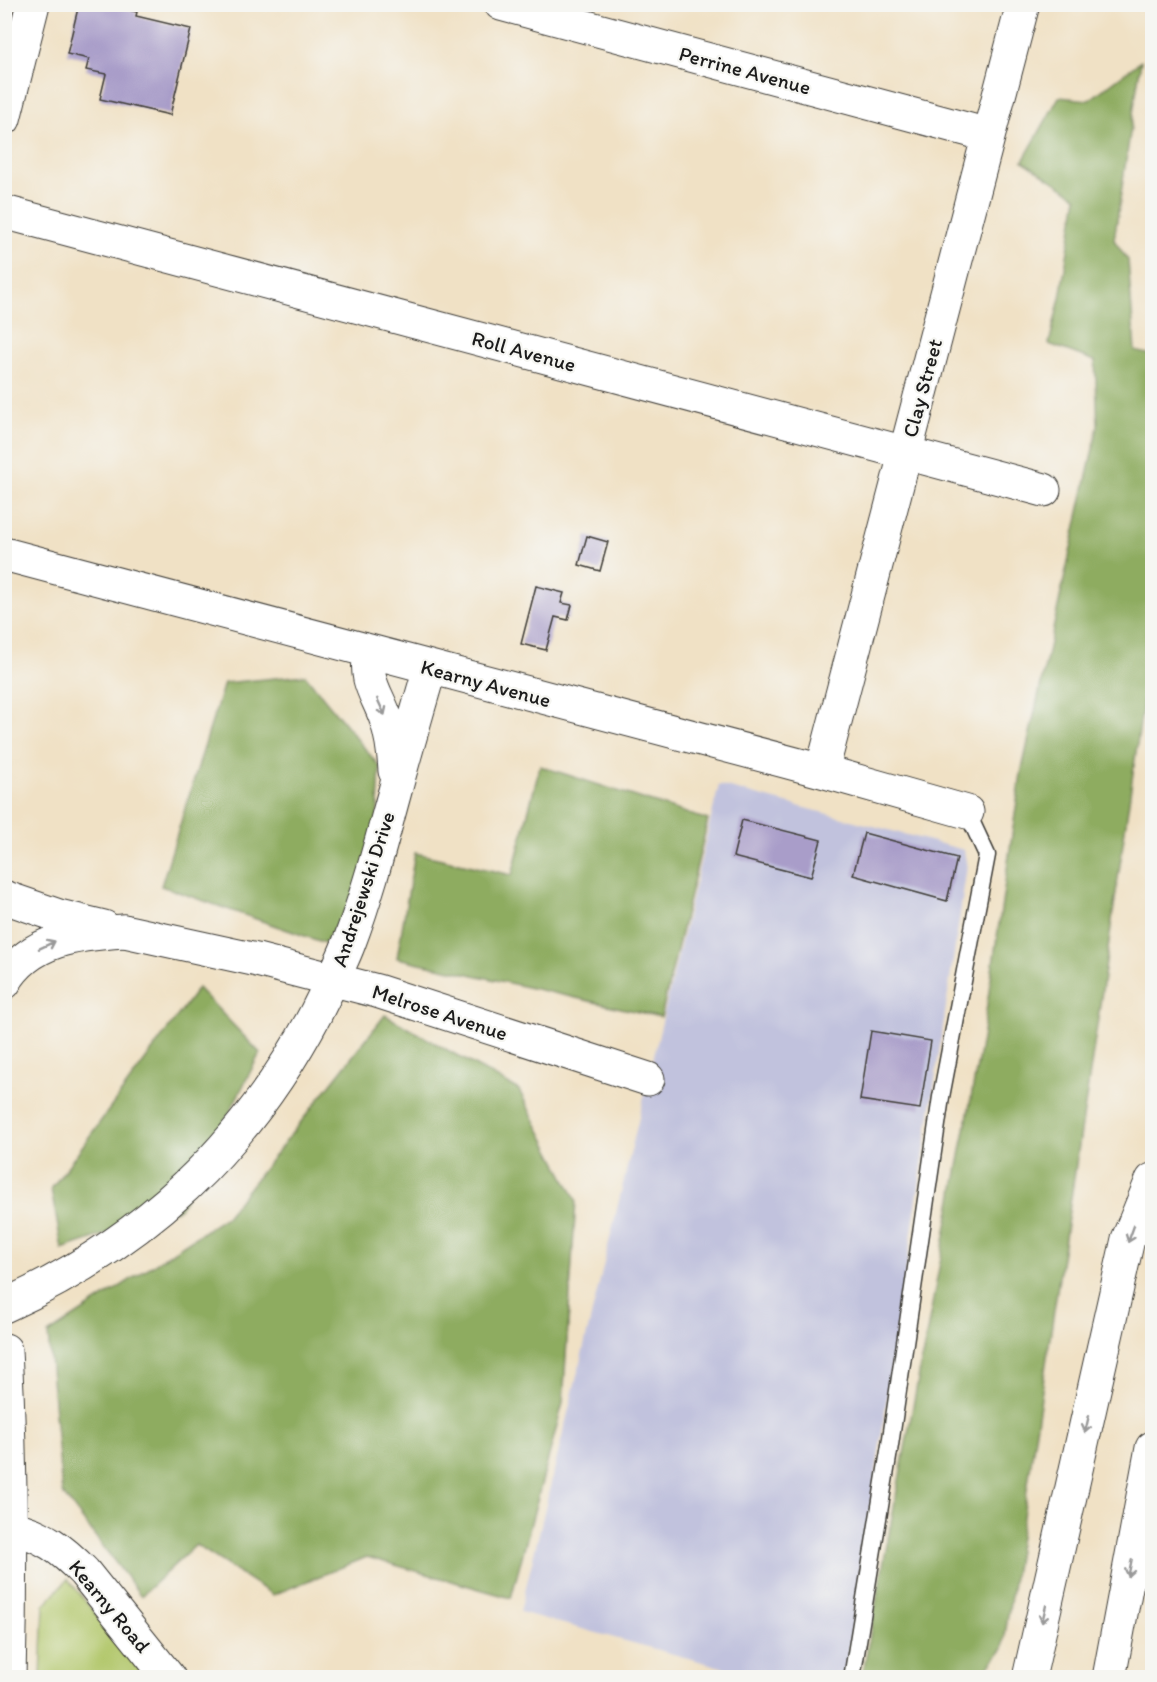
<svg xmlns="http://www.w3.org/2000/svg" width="1157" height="1682" viewBox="0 0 1157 1682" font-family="Itim,sans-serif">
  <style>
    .industrial { fill: #c1c2dd }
    .green { fill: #b3c86d; stroke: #687244; stroke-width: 1.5 }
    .forest { fill: #8eac60; stroke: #55643e; stroke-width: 1.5 }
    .building { fill: #a99dc9 }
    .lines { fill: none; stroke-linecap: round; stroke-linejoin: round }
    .lane-casing { stroke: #3c3a35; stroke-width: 19 }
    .street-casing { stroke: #3c3a35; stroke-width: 35 }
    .highway-casing { stroke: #3c3a35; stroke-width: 35 }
    .lane { stroke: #fff; stroke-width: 16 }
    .street { stroke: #fff; stroke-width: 33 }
    .highway { stroke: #fff; stroke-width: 33 }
    .oneway { stroke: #999 }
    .labels { text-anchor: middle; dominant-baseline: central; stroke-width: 4.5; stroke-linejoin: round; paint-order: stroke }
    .street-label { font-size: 21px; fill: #1c1c1c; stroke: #f6f6f2 }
  </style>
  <rect width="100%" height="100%" fill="#f6f6f2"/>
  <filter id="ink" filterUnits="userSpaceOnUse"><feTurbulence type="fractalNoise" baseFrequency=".0167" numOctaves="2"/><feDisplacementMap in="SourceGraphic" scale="12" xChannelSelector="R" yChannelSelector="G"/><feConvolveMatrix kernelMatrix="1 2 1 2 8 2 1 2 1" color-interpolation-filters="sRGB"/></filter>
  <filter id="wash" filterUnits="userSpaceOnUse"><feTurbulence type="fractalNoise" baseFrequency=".008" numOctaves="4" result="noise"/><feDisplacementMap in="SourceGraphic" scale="24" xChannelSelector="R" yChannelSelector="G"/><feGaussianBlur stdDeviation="1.35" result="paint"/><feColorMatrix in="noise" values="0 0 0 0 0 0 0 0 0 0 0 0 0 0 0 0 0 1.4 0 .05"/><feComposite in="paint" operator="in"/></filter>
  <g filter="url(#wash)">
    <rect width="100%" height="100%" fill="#f0e1c5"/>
    <!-- industrial -->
    <path class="industrial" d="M719 785 964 850 967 867 845 1677H757L520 1612Z"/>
    <!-- green -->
    <path class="green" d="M68 1579 145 1677 41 1678 44 1605Z"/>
    <!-- forest -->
    <path class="forest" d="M1141 61 1114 240 1128 260 1135 351 1152 355V640L1098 1019 1003 1649 980 1677H862L982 1039 1021 774 1098 426 1095 361 1049 344 1060 298 1077 197 1023 161 1059 97 1089 100Z
      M305 675 380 767 375 865 325 943 161 886 224 683Z
      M540 766 708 820 661 1017 397 958 415 853 512 875Z
      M198 988 260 1053 180 1209 62 1249 51 1189Z
      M385 1015 519 1090 576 1200 563 1403 511 1598 367 1557 273 1595 196 1545 141 1596 62 1493 48 1334 226 1217Z"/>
    <g id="blocks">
      <!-- building -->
      <path class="building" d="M79 4H104L137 12 136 16 191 29 170 115 100 99 106 74 86 70 89 59 67 54Z
        M587 536 608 542 600 571 579 565Z
        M536 586 564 593 561 603 572 605 568 620 555 617 546 650 521 644Z
        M742 820 821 840 811 877 733 857Z
        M864 833 957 858 947 901 853 875Z
        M871 1031 931 1041 920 1109 860 1100Z"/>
    </g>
  </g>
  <g filter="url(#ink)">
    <use href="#blocks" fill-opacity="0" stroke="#3c3a35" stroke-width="1.5"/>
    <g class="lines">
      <!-- lane casing -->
      <g class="lane-casing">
        <path id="lane" d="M852 1678 890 1445 941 1097 987 855 967 812"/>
      </g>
      <!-- street casing -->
      <g class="street-casing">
        <path id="street" d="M501 4 988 135
          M4 119 33 4
          M4 212 1044 490
          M4 554 822 771 967 812
          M370 652C364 682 377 693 386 719 392 736 394 753 395 771
          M822 771 1023 4
          M124 931 257 960 377 991 648 1079
          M4 1306C143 1243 245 1148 316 1013 327 990 340 967 349 943 368 893 381 842 395 791 406 750 418 709 430 668
          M12 1528C42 1534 63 1550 84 1572L169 1678"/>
      </g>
      <!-- highway casing -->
      <g class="highway-casing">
        <path id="highway" d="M4 897 59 916 104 927
          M4 983C29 939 78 934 124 931
          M5 1350C11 1460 12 1568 9 1678
          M1029 1678 1128 1239 1152 1180
          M1109 1678 1152 1448"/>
      </g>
      <!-- lane -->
      <use href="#lane" class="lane"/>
      <!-- street -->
      <use href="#street" class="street"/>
      <!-- highway -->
      <use href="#highway" class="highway"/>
    </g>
    <!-- one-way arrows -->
    <defs><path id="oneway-shaft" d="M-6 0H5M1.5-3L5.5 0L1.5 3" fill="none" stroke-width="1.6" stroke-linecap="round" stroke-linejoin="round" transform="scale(1.5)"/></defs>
    <g class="oneway">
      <use href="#oneway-shaft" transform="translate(381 707) rotate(65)"/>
      <use href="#oneway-shaft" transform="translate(47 945) rotate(-25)"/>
      <use href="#oneway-shaft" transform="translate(1131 1234) rotate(110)"/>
      <use href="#oneway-shaft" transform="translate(1087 1424) rotate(103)"/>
      <use href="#oneway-shaft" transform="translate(1130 1568) rotate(101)"/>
      <use href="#oneway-shaft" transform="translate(1044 1614) rotate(103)"/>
    </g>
  </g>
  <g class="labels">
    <!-- street labels -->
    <g class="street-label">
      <text transform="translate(745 70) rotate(15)">Perrine Avenue</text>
      <text transform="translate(524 351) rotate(15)">Roll Avenue</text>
      <text transform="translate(922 388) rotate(-75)">Clay Street</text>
      <text transform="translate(486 683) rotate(15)">Kearny Avenue</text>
      <text transform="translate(363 889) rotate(-72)">Andrejewski Drive</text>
      <text transform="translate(440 1012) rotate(18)">Melrose Avenue</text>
      <text transform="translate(110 1606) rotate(50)">Kearny Road</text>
    </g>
  </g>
  <!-- margin -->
  <rect width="1157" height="1682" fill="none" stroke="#f6f6f2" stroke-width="24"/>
</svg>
